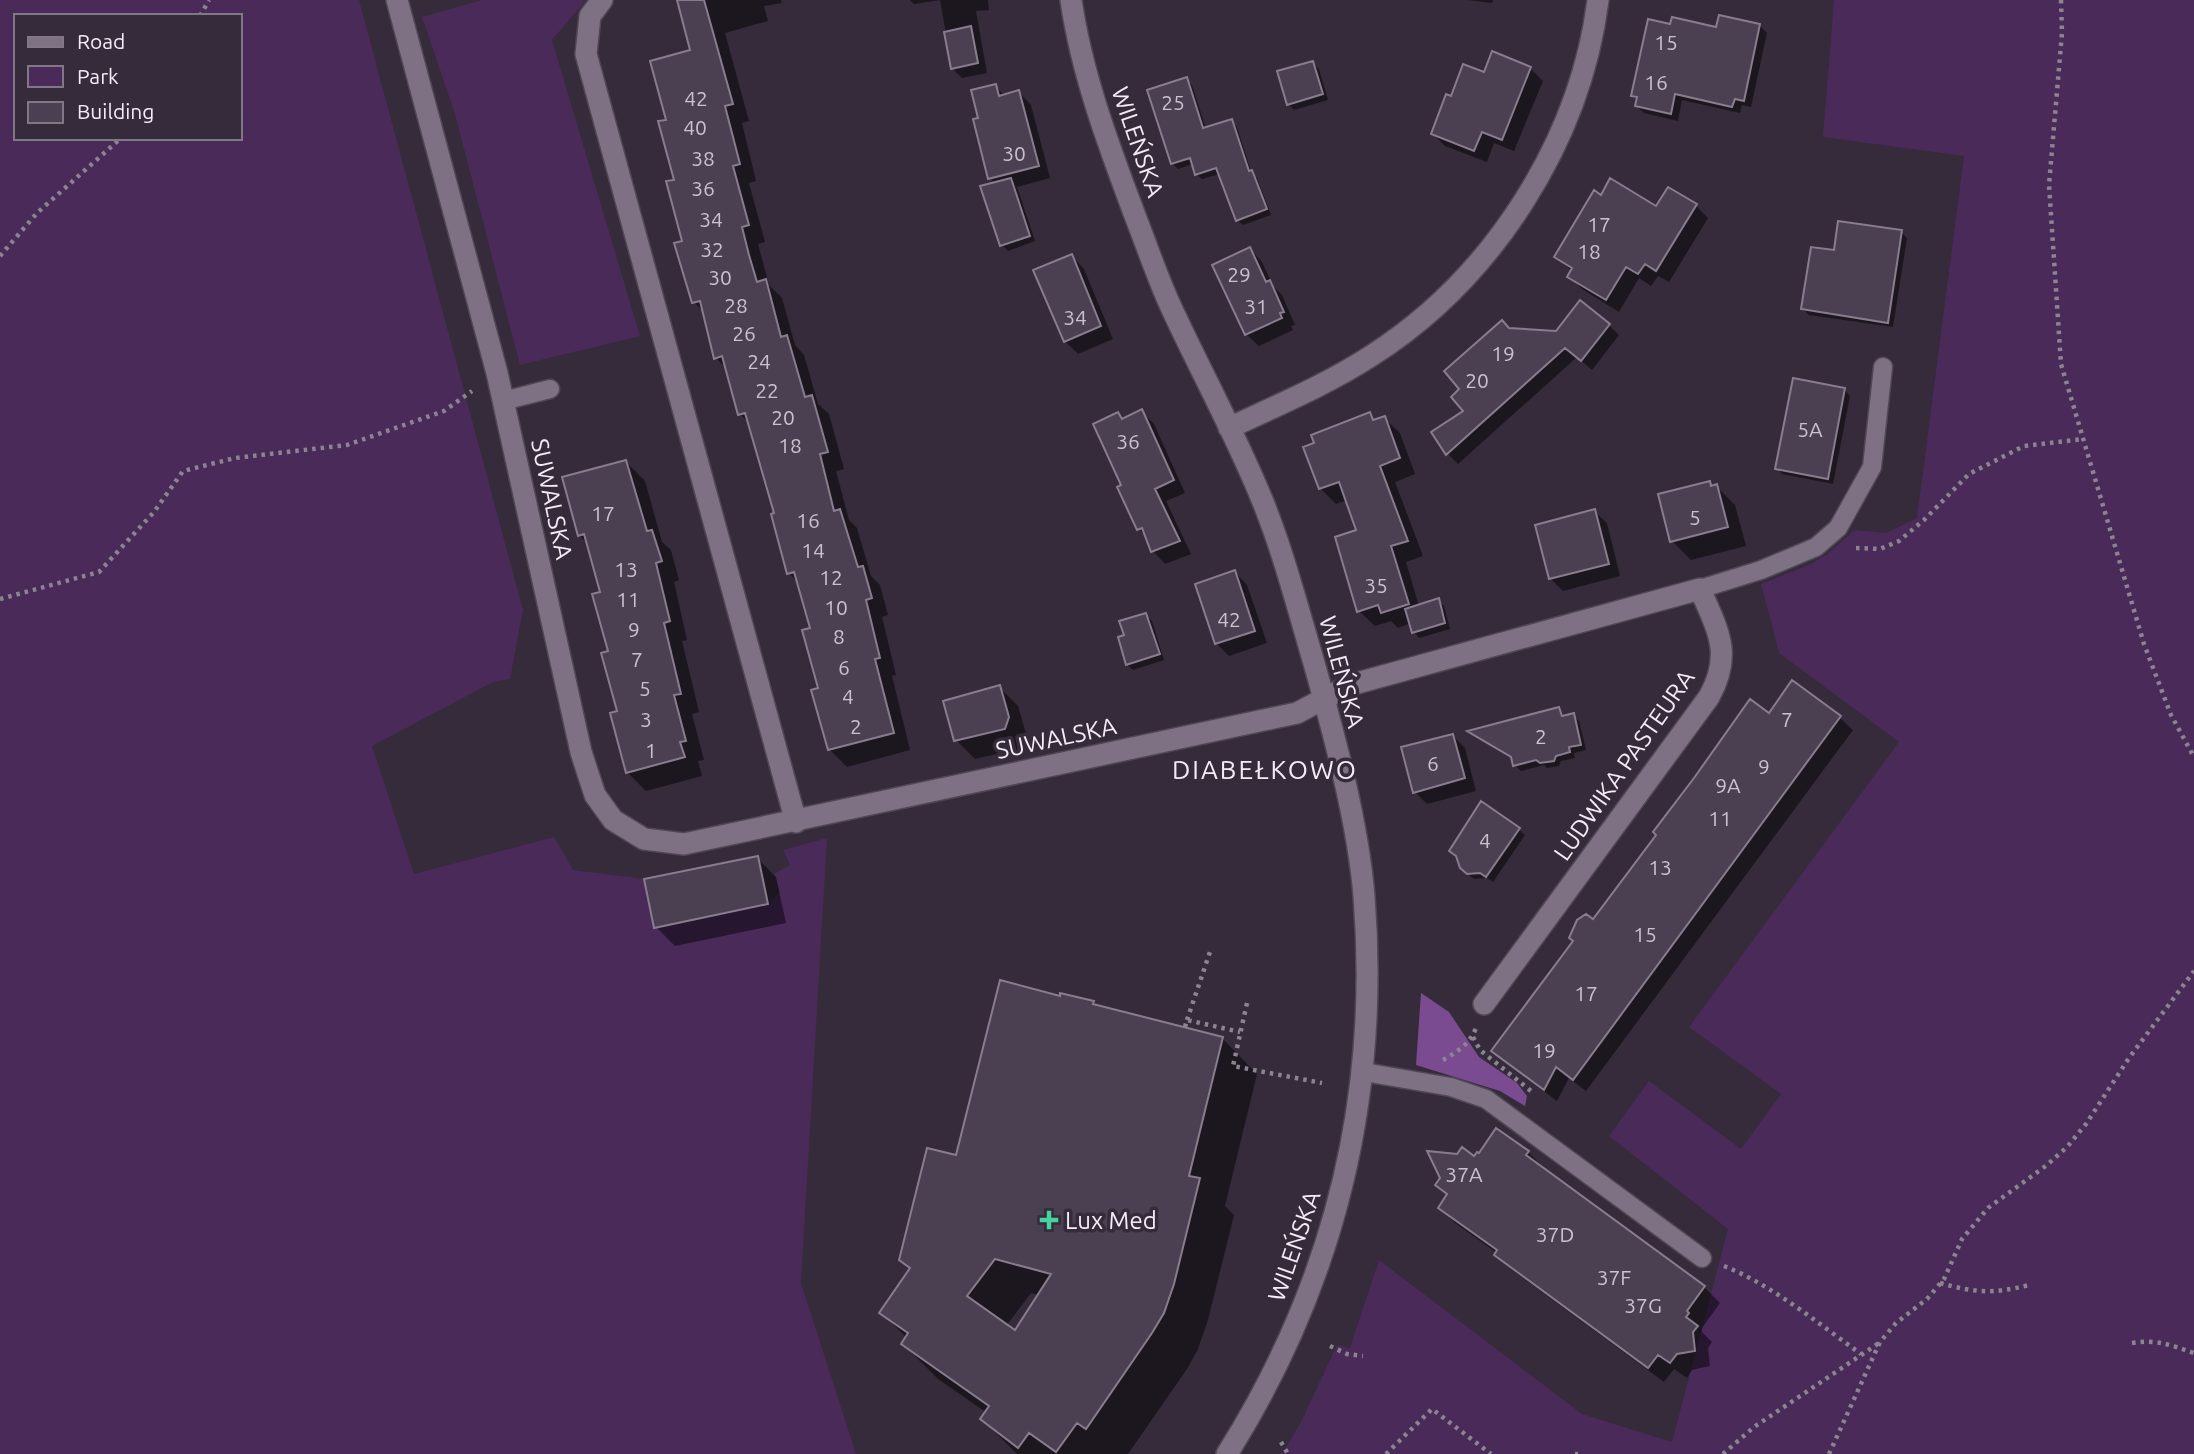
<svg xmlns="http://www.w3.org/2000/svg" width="2194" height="1454" viewBox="0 0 2194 1454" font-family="Ubuntu,sans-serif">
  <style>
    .green { fill: #4a2a59; fill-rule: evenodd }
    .forest { fill: #7b4b91 }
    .shadow { fill: #0007; fill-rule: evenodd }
    .building { fill: #4b4051; stroke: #897c8f; stroke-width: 2; fill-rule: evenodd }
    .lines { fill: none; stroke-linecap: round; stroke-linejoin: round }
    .lane-casing { stroke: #504754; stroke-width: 21 }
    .street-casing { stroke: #504754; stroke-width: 24 }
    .secondary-casing { stroke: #504754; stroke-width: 24 }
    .path { stroke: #8c8491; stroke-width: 4.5; stroke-dasharray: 3.5 5; stroke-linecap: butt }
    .lane { stroke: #7d7183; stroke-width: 18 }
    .street { stroke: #7d7183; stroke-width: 21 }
    .secondary { stroke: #7d7183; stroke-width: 21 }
    .poi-dot { fill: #45d49f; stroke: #352b3a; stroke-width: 2.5 }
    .labels { text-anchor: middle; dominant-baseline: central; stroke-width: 7; stroke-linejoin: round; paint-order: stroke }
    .number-label { font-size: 21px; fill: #c9c1ce }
    .street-label { font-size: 24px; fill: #f3ecf7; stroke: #352b3a }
    .poi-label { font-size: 24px; fill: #f3ecf7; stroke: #352b3a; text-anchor: start }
    .neighbourhood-label { font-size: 26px; letter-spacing: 2px; fill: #f3ecf7; stroke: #352b3a }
  </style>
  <rect width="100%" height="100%" fill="#352b3a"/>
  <!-- green -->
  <path class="green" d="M0 0H359L523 610 510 679 493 682 372 746 414 874 554 837 573 870 644 879 654 927 768 904 780 892 774 874 790 865 783 850 827 838 801 1283 856 1454H0ZM16 16H240V138H16Z
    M482 0H586L552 40 640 336 520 365 455 114 422 17Z
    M1834 0H2194V1454H1282L1301 1422 1337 1345 1350 1348 1379 1260 1582 1414 1672 1442 1728 1229 1609 1136 1649 1081 1741 1149 1781 1094 1689 1027 1899 742 1779 653 1761 584 1811 564 1827 554 1855 530 1886 533 1917 518 1964 156 1823 137Z"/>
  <!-- forest -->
  <path class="forest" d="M1421 993 1449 1012 1479 1057 1517 1083 1527 1096 1525 1106 1500 1091 1416 1065Z"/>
  <!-- shadow -->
  <path class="shadow" d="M678 0H781L782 3 764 6 768 21 725 33 749 121 742 123 756 181 749 183 765 242 758 244 769 285 782 298 795 345 804 355 818 404 829 414 844 469 836 471 849 520 857 528 871 576 880 585 888 615 882 617 896 675 892 676 910 750 847 767 829 749 812 629 799 584 789 573 776 514 751 425 740 414 727 369 716 358 704 312 694 302 668 121 692 51Z
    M910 0H988L989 10 976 11 987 73 962 78 952 68 940 0 914 4Z
    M1468 0H1493L1492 3Z
    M1759 25 1767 33 1751 107 1742 105 1740 113 1682 100 1678 121 1644 113 1637 106 1638 100 1633 95 1672 27 1718 29Z
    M1313 63 1319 69 1328 100 1294 110 1288 104Z
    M1530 68 1543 81 1514 151 1494 143 1487 162 1445 146 1433 134 1452 98 1485 74Z
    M1186 79 1192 85 1206 129 1231 121 1237 127 1252 174 1257 178 1271 215 1243 225 1237 220 1220 174 1202 179 1196 174 1193 164 1178 169 1172 163Z
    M995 86 1005 96 1019 92 1031 105 1050 178 1017 187 1035 241 1008 251 1002 245 995 184 990 178 980 119Z
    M1601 197 1657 208 1695 205 1708 218 1669 282 1658 276 1651 286 1639 278 1619 312 1582 289 1569 276 1572 271 1557 257Z
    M1901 232 1907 238 1893 327 1809 315 1803 309 1835 252Z
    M1250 249 1262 262 1273 286 1282 295 1295 325 1291 326 1293 330 1259 346 1246 334Z
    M1072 256 1084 269 1113 339 1078 354 1065 341Z
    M1609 325 1619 335 1592 370 1577 357 1458 464 1448 454 1434 433 1466 411 1509 330 1557 332Z
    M1794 380 1845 390 1850 396 1833 484 1782 474 1777 468Z
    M1141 411 1154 424 1185 493 1166 501 1191 554 1165 564 1153 551 1148 538 1139 529 1123 486 1118 414 1124 420Z
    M1370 414 1376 421 1384 418 1400 433 1415 474 1395 482 1423 556 1406 562 1419 606 1438 600 1444 606 1450 629 1419 638 1414 632 1411 623 1398 628 1391 621 1375 626 1359 611V531L1347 500 1336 504 1320 488Z
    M626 462 645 481 662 542 671 550 679 580 674 582 687 640 682 641 699 712 692 714 704 760 698 761 702 776 646 791 627 772 602 593 589 545 579 535Z
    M1709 483 1713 487 1716 486 1735 505 1746 546 1691 560 1672 541Z
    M1594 511 1607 523 1620 576 1563 591 1550 578Z
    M1235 572 1247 585 1267 643 1229 656 1216 643Z
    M1146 615 1152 621 1164 660 1133 670 1127 664 1126 636Z
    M1793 682 1840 718 1853 730 1586 1091 1569 1078 1557 1101 1506 1063 1494 1051 1593 921 1769 715Z
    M999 687 1018 706 1027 737 1024 748 975 759 956 740Z
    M1559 709 1565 717 1573 715 1579 721 1586 750 1574 753 1575 758 1561 761 1559 766 1547 768 1544 765 1521 771 1515 765 1513 759 1471 732Z
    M1453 736 1465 748 1476 791 1427 804 1415 792Z
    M1519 830 1525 835 1493 882 1487 878 1474 879 1468 874Z
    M757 858 776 877 786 923 675 946 656 927Z
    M1061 998 1093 1002 1097 1007 1222 1038 1257 1074 1225 1206 1234 1215 1208 1320 1198 1349 1187 1369 1128 1454H1017L982 1419 987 1413 938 1379 903 1344 907 1338 881 1312 911 1270 901 1259 958 1157ZM1031 1293 1039 1295 1016 1333 1006 1326Z
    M1497 1130 1528 1152 1544 1168 1543 1169 1704 1287 1720 1303 1702 1328V1332L1712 1342 1708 1348 1710 1366 1692 1370 1687 1378 1674 1369 1664 1382 1512 1270 1496 1255 1497 1253 1455 1223 1440 1208 1448 1196 1437 1185 1480 1156Z"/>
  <!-- building -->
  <path class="building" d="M677 0H704L733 104 725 106 740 164 733 166 749 225 742 227 749 255 757 282 766 279 781 337 787 335 805 397 812 395 828 452 820 454 834 511 840 509 858 567 863 566 872 598 866 600 880 658 875 659 894 733 828 750 811 690 818 688 802 630 810 628 794 572 787 574 771 514 774 513 745 413 738 415 722 356 714 359 700 301 692 303 674 243 682 241 666 181 674 180 658 121 666 120 650 61 690 50Z
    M1719 15 1760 24 1744 101 1735 99 1732 107 1675 94 1671 114 1635 106 1637 97 1631 96 1648 19 1670 24 1672 17 1716 27Z
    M971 26 978 63 951 69 944 32Z
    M1492 51 1531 67 1502 140 1482 132 1474 151 1431 134 1446 94 1451 96 1463 64 1484 72Z
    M1313 61 1323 94 1287 105 1277 71Z
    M1187 77 1203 128 1232 119 1249 171 1252 170 1267 209 1236 221 1216 168 1195 175 1190 158 1171 164 1147 90Z
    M996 84 999 96 1019 90 1039 166 988 179 973 119 978 118 971 90Z
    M1011 178 1030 236 1000 246 980 186Z
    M1610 178 1656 206 1668 187 1697 204 1656 271 1645 264 1638 274 1626 267 1606 300 1567 277 1572 268 1554 257 1594 190 1601 195Z
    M1838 221 1902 230 1888 323 1801 309 1811 247 1834 250Z
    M1250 247 1266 282 1270 280 1284 312 1280 313 1282 318 1245 335 1212 265Z
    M1072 254 1101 326 1064 342 1033 270Z
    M1580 300 1610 324 1581 361 1565 348 1446 455 1431 432 1463 411 1451 397 1459 389 1444 371 1502 320 1509 328 1556 331Z
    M1793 378 1845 388 1828 479 1775 469Z
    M1142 409 1174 480 1155 489 1180 541 1151 552 1142 528 1137 530 1117 487 1121 485 1093 424 1118 412 1122 419Z
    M1370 412 1373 420 1385 416 1400 458 1380 466 1408 541 1391 546 1409 604 1381 613 1378 605 1357 612 1335 537 1356 530 1339 482 1319 489 1303 447 1314 443 1311 435Z
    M626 460 647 531 652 530 662 561 656 563 670 621 664 623 681 694 674 695 686 741 680 742 685 757 626 773 610 713 617 711 601 653 608 651 592 594 600 592 584 534 578 536 562 477Z
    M1710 481 1711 486 1717 484 1728 527 1670 542 1658 494Z
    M1595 509 1609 564 1549 579 1535 525Z
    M1235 570 1255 631 1215 644 1195 584Z
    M1439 598 1445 623 1412 633 1405 609Z
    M1146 613 1160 654 1126 665 1118 637 1124 635 1119 621Z
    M1792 680 1841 716 1573 1080 1556 1067 1544 1090 1491 1051 1573 941 1569 938 1577 920 1586 914 1593 919 1656 835 1653 832 1694 778 1750 699 1769 713Z
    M1000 685 1009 717 1005 729 954 741 943 701Z
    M1559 707 1562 716 1574 713 1581 745 1569 747 1570 752 1556 756 1554 761 1540 763 1536 760 1513 766 1511 757 1467 731Z
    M1453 734 1465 778 1413 793 1401 747Z
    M1481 801 1520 828 1486 877 1480 873 1467 874 1460 868 1456 856 1449 851Z
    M758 856 768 904 654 928 644 879Z
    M1000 980 1060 996V993L1094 1001 1093 1004 1223 1037 1189 1176 1200 1178 1174 1284 1164 1313 1152 1333 1086 1429 1077 1423 1056 1452 1029 1433 1018 1448 980 1419 989 1406 901 1344 908 1333 879 1313 910 1268 899 1260 927 1148 956 1155ZM995 1259 1051 1274 1015 1330 967 1296Z
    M1496 1128 1529 1151 1526 1155 1705 1286 1687 1311 1689 1313 1686 1317 1698 1326 1693 1332 1695 1351 1677 1354 1670 1363 1658 1355 1648 1368 1494 1255 1497 1250 1438 1208 1447 1194 1435 1185 1440 1178 1427 1151 1457 1154 1462 1147 1474 1156 1477 1152 1479 1153Z"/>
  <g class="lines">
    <!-- lane casing -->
    <g class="lane-casing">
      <path id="lane" d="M503 401 550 389
        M1700 589 1761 570 1816 547 1838 528 1872 467 1883 367
        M1364 1072 1451 1087 1486 1099 1702 1258"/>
    </g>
    <!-- street casing -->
    <g class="street-casing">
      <path id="street" d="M397 0 497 373 581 752 595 795 613 820 644 839 684 844 1297 713 1350 685 1700 589C1718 631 1733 654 1709 697L1484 1004
        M602 0 590 16 586 54 796 822"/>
    </g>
    <!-- secondary casing -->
    <g class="secondary-casing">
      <path id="secondary" d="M1071 0C1082 76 1110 149 1137 221 1148 249 1158 279 1171 307 1201 372 1236 435 1263 502 1284 554 1298 609 1314 663 1334 734 1358 823 1364 896 1380 1096 1334 1284 1227 1454
        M1229 428C1278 405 1326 385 1371 356 1492 279 1580 142 1598 0"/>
    </g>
    <!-- path -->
    <path class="path" d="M2061 0 2062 33 2049 185 2061 364 2144 644 2171 715 2194 757
      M200 16 209 0
      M0 256 37 213 121 138
      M1856 548 1880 549 1899 541 1925 519 1969 474 2024 446 2084 439
      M0 599 99 572 154 512 183 471 235 458 347 445 444 411 472 391
      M1247 1003 1233 1066 1322 1083
      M1187 1020 1211 949
      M1185 1027 1187 1020 1240 1032
      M1473 1037 1480 1050 1531 1091
      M1443 1060C1457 1052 1470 1044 1476 1028
      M1724 1266C1772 1285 1819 1324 1861 1354
      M1940 1283C1976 1293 1993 1294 2029 1285
      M2132 1343C2158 1339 2170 1345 2194 1353
      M1330 1346 1347 1354 1363 1356
      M1281 1442 1288 1454
      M1386 1454 1432 1409 1491 1454
      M1575 1454H1578
      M1723 1454 1754 1427 1879 1343
      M1829 1454 1880 1342 1896 1323 1927 1299 1944 1279 1962 1239 1988 1208 2047 1165 2067 1147 2086 1124 2129 1058 2194 971"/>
    <!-- lane -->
    <use href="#lane" class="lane"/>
    <!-- street -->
    <use href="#street" class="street"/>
    <!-- secondary -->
    <use href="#secondary" class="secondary"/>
  </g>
  <!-- markers -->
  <path class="poi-dot" d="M1045.5 1209.5h7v7h7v7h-7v7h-7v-7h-7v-7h7z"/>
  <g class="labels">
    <!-- number labels -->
    <g class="number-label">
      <text x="1666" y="42">15</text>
      <text x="1656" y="82">16</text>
      <text x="696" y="98">42</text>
      <text x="1173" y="102">25</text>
      <text x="695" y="127">40</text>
      <text x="1014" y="153">30</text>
      <text x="703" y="158">38</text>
      <text x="703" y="188">36</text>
      <text x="711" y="219">34</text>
      <text x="1599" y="224">17</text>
      <text x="712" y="249">32</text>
      <text x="1589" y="251">18</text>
      <text x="1239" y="274">29</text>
      <text x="720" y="277">30</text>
      <text x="736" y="305">28</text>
      <text x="1256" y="306">31</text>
      <text x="1075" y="317">34</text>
      <text x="744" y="333">26</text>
      <text x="1503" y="353">19</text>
      <text x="759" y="361">24</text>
      <text x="1477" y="380">20</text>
      <text x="767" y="390">22</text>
      <text x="783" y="417">20</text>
      <text x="1810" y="429">5A</text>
      <text x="1128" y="441">36</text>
      <text x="790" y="445">18</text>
      <text x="603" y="513">17</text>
      <text x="1695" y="517">5</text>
      <text x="808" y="520">16</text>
      <text x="813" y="550">14</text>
      <text x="626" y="569">13</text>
      <text x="831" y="577">12</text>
      <text x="1376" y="585">35</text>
      <text x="628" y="599">11</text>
      <text x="836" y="607">10</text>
      <text x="1229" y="619">42</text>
      <text x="634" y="629">9</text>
      <text x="839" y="636">8</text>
      <text x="637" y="659">7</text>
      <text x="844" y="667">6</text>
      <text x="645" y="688">5</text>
      <text x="848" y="696">4</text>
      <text x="646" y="719">3</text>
      <text x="1787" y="719">7</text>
      <text x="856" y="726">2</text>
      <text x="1541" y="736">2</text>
      <text x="651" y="750">1</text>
      <text x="1433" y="763">6</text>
      <text x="1764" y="766">9</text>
      <text x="1728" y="785">9A</text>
      <text x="1720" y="818">11</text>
      <text x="1485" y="840">4</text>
      <text x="1660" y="867">13</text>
      <text x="1645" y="934">15</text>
      <text x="1586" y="993">17</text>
      <text x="1544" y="1050">19</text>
      <text x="1464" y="1174">37A</text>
      <text x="1555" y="1234">37D</text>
      <text x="1614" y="1277">37F</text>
      <text x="1643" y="1305">37G</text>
    </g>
    <!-- street labels -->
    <g class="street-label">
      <text transform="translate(1138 142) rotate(71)">WILEŃSKA</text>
      <text transform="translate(552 499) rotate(78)">SUWALSKA</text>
      <text transform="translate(1342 672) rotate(75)">WILEŃSKA</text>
      <text transform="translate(1056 738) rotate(-12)">SUWALSKA</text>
      <text transform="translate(1624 765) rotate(-55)">LUDWIKA PASTEURA</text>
      <text transform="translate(1294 1246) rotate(-71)">WILEŃSKA</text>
    </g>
    <!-- poi labels -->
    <g class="poi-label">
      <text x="1065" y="1220">Lux Med</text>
    </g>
    <!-- neighbourhood labels -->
    <g class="neighbourhood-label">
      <text x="1265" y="769">DIABEŁKOWO</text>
    </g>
  </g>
  <!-- legend -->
  <rect x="14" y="14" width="228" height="126" fill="#352b3a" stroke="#817886" stroke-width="2"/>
  <rect x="28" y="37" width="35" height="10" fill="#7d7183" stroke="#817886" stroke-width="2"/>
  <text x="77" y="49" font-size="21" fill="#f3ecf7">Road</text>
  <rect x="28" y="66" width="35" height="21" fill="#4a2a59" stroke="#817886" stroke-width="2"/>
  <text x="77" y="84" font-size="21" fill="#f3ecf7">Park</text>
  <rect x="28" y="102" width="35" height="21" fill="#4b4051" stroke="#817886" stroke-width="2"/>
  <text x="77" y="119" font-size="21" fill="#f3ecf7">Building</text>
</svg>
